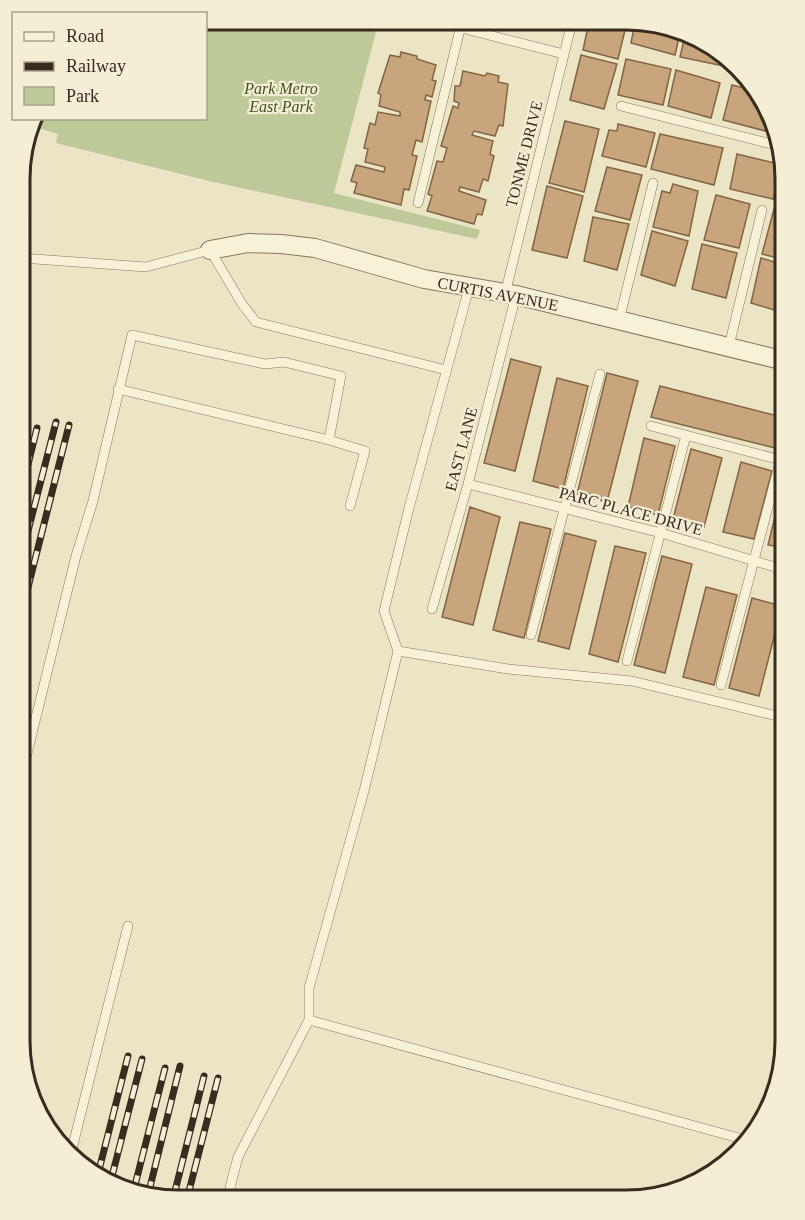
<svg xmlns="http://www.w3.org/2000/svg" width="805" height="1220" viewBox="0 0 805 1220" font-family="Georgia,serif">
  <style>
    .green { fill: #bec999 }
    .building { fill: #c8a57d; stroke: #836543; stroke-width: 1.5 }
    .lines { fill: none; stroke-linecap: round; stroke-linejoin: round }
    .lane-casing { stroke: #86775c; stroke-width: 10 }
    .street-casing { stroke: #86775c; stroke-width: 20 }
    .lane { stroke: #f7f1d8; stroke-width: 9 }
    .street { stroke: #f7f1d8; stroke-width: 18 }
    .rail-casing { stroke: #372d1f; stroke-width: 7 }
    .rail { stroke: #f4eed4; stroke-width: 4.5; stroke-dasharray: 14; stroke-linecap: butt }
    .labels { text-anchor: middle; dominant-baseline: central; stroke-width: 4.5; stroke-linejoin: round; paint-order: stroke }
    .park-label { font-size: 16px; font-style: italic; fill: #425227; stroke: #f4eed4 }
    .street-label { font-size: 16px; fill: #372d1f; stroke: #f4eed4 }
    .rim { fill: none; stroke: #372d1f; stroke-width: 3 }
  </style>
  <rect width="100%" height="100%" fill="#ece5c5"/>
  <!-- green -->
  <path class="green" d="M206 20 356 21 376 32 334 193 480 230 477 239 209 181 56 143 58 134 32 126 34 118H206Z"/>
  <!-- building -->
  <path class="building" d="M589 22H627L618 59 583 50Z
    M635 22 657 23 680 33 675 55 631 43Z
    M685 35 723 53 726 57 724 66 680 57Z
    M401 52 417 56V59L436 65 432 80 436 81 432 97 426 95 425 100 431 101 422 142 416 140 412 155 417 156 409 190 404 189 401 205 354 193 357 183 351 181 356 165 384 172 385 167 365 162 368 149 364 148 370 123 375 125 378 112 400 116V112L379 106 381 95 378 93 390 55 400 57Z
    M581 55 617 64 604 109 570 100Z
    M626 59 671 69 663 105 618 95Z
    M676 70 720 83 711 118 668 106Z
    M463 71 485 76 487 73 499 76 498 82 508 84 503 126 499 125 495 136 474 131 472 135 493 141 490 154 494 156 488 181 483 179 479 192 460 187 459 191 486 200 482 215 477 214 474 224 427 211 432 196 428 194 437 161 443 162 447 148 441 146 453 106 458 108 459 103 454 101 455 86H460Z
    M732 85 752 90 773 118 777 134 723 120Z
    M565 121 599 129 584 192 549 183Z
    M618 124 655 133 646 167 602 156 609 130 617 131Z
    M660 134 723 148 714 185 651 169Z
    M737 154 783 165V168L773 199 730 189Z
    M607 167 642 175 630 220 595 211Z
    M673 184 698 191 689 236 653 227 662 191 670 193Z
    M547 186 583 196 567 258 532 250Z
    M716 195 750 204 739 248 704 240Z
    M774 209 785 212V260L762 254Z
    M593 217 629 224 617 270 584 261Z
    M652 231 688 241 675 286 641 275Z
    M702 244 737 253 726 298 692 289Z
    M761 258 785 265 784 313 751 303Z
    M511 359 541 367 515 471 484 463Z
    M607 373 638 381 607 502 577 494Z
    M557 378 588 386 563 489 533 481Z
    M660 386 782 417 775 448 651 417Z
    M644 438 675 446 658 515 628 507Z
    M691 449 722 458 704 527 673 519Z
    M741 462 772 471 754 539 723 532Z
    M785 476V548L768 545Z
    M470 507 500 517 473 625 442 617Z
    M520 522 551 529 524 638 493 630Z
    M565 533 596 541 569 649 538 641Z
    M615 546 646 553 618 662 589 654Z
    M662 556 692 564 665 673 634 665Z
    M706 587 737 595 714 685 683 677Z
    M752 598 782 606 759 696 729 688Z
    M785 679V703L780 701Z"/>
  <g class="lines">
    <!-- lane casing -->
    <g class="lane-casing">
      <path id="lane" d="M434 21 564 54
        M621 106 779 146
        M418 203 462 21
        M21 258 146 267 210 250 242 304 256 322 446 370
        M505 294 572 22
        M619 321 653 183
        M729 346 762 210
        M118 389 329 440
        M651 426 781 460
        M468 484 661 533 785 570
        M432 609 468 484 516 295
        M531 635 600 374
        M398 651 384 611 409 508 469 288
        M627 661 686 435
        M721 685 785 443
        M20 782 76 556 93 501 132 335 265 364 284 362 341 376 329 440 365 451 350 506
        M309 1020 746 1140
        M71 1153 128 926
        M227 1199 238 1157 309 1020V988L364 791 398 651 508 669 632 681 785 718"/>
    </g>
    <!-- street casing -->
    <g class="street-casing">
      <path id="street" d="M210 250 248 243 281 244 315 248 424 279 516 295 785 361"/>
    </g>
    <!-- lane -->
    <use href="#lane" class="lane"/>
    <!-- street -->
    <use href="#street" class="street"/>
    <!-- rail casing -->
    <g class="rail-casing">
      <path id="rail" d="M20 497 37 428
        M20 562 56 422
        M20 619 69 425
        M98 1174 128 1056
        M111 1180 142 1059
        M134 1189 165 1068
        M148 1195 180 1066
        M173 1199 204 1076
        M187 1199 218 1078"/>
    </g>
    <!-- rail -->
    <use href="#rail" class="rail"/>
  </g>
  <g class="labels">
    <!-- park labels -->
    <g class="park-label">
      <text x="281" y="88">Park Metro<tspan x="281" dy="18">East Park</tspan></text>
    </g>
    <!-- street labels -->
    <g class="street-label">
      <text transform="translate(524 154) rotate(-76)">TONME DRIVE</text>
      <text transform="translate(498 294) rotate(11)">CURTIS AVENUE</text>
      <text transform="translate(461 449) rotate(-75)">EAST LANE</text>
      <text transform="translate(631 511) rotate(15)">PARC PLACE DRIVE</text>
    </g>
  </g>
  <!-- crop -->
  <path d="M0 0H805V1220H0ZM179 30H626A149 149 0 0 1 775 179V1041A149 149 0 0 1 626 1190H179A149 149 0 0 1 30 1041V179A149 149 0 0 1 179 30Z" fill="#f4eed4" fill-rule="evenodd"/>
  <path class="rim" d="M179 30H626A149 149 0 0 1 775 179V1041A149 149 0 0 1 626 1190H179A149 149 0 0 1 30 1041V179A149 149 0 0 1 179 30Z"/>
  <!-- legend -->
  <rect x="12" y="12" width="195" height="108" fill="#f4eed4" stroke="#a8a18c" stroke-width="1.5"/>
  <rect x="24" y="32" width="30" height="9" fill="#f7f1d8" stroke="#a8a18c" stroke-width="1.5"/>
  <text x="66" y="42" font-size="18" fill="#372d1f">Road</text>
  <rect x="24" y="62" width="30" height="9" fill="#372d1f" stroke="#a8a18c" stroke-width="1.5"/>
  <text x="66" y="72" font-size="18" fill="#372d1f">Railway</text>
  <rect x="24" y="87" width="30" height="18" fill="#bec999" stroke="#a8a18c" stroke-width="1.5"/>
  <text x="66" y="102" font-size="18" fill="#372d1f">Park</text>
</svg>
